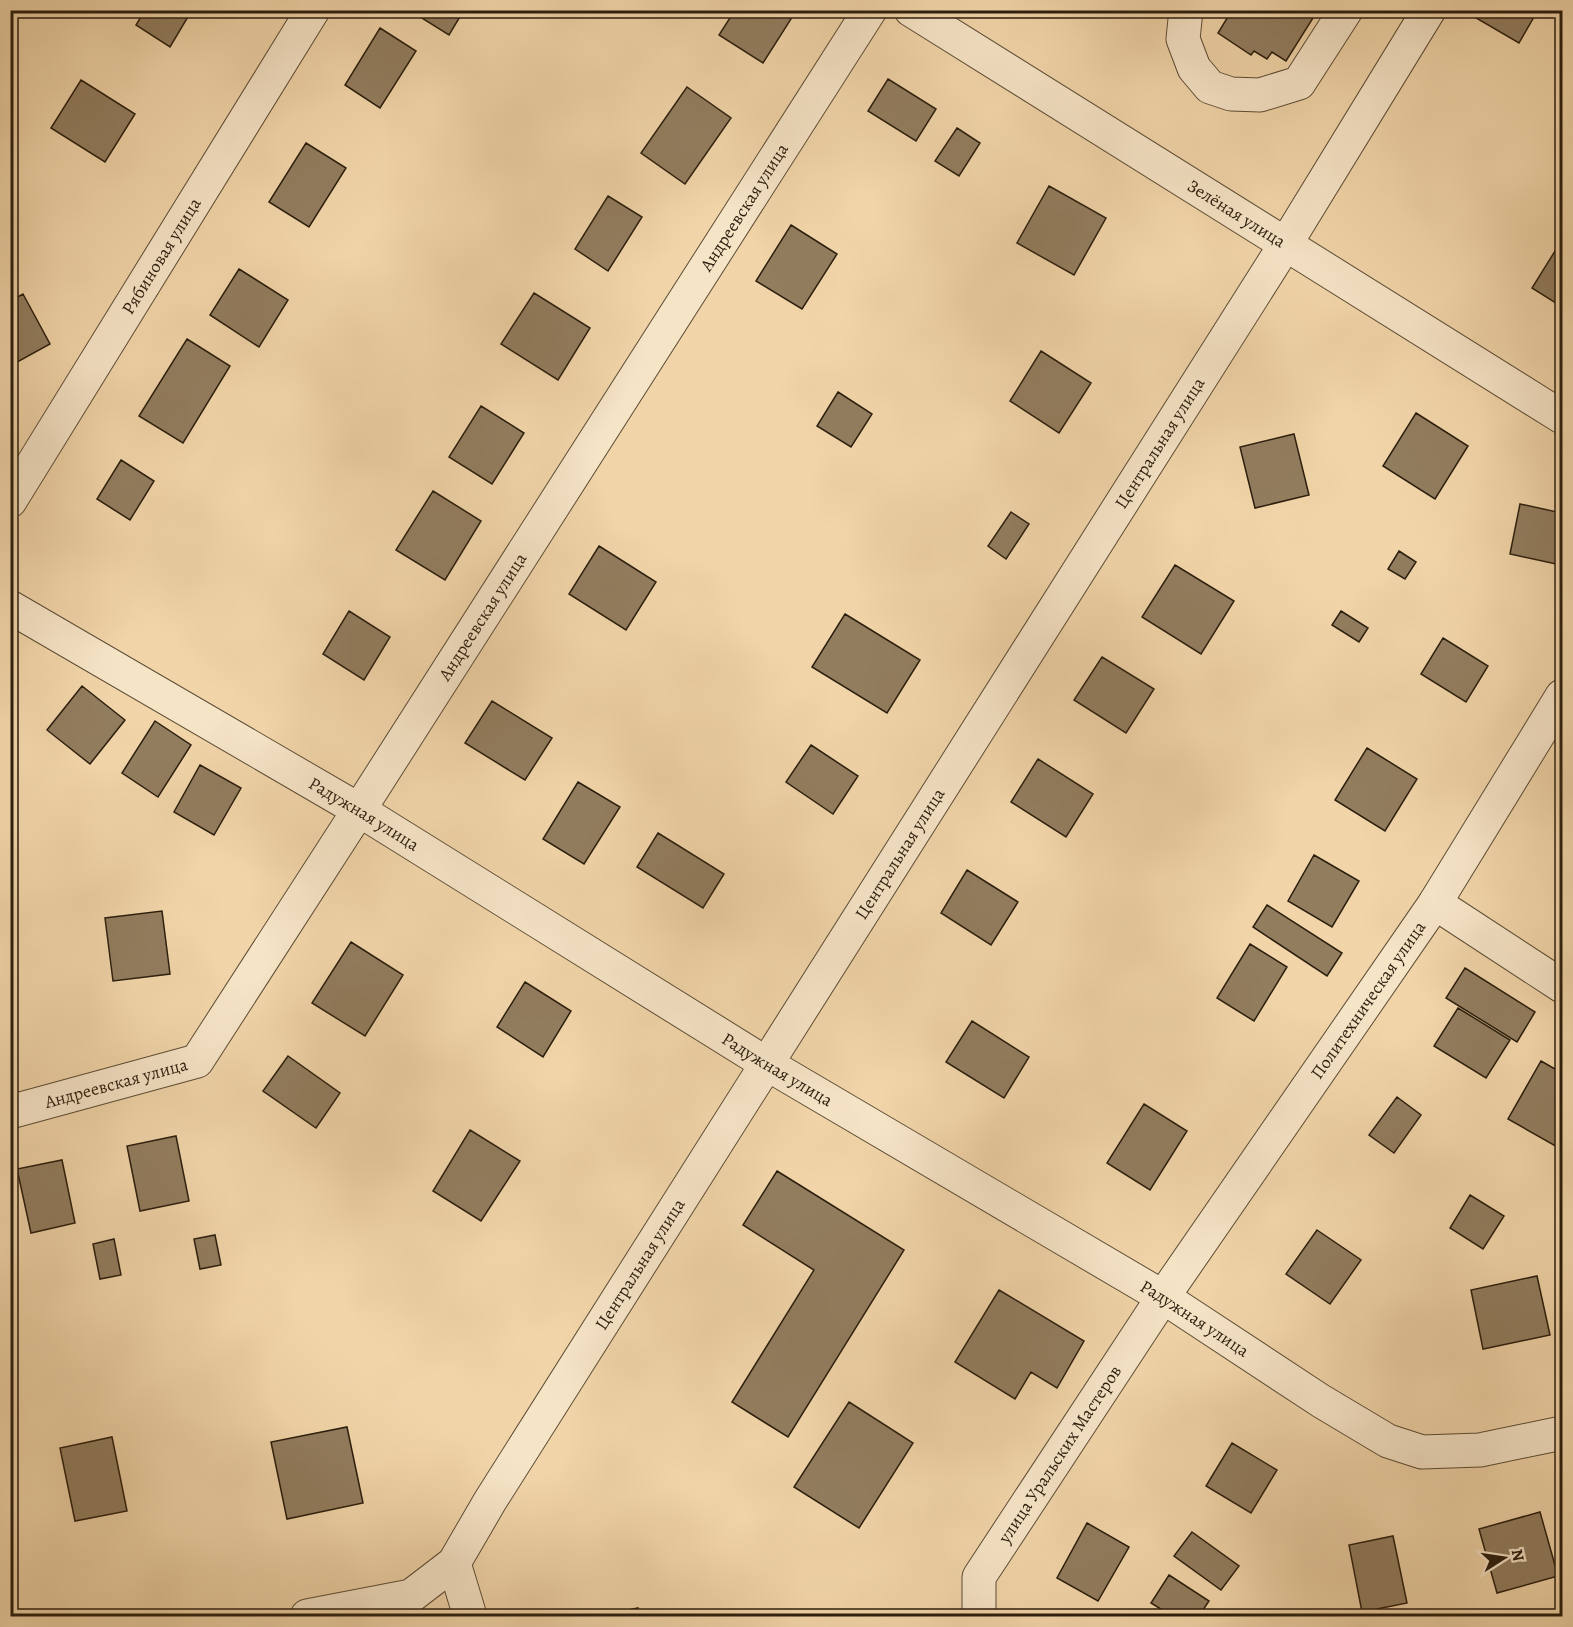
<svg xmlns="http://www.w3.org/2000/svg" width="1573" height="1627" viewBox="0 0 1573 1627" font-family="Alegreya,serif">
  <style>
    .building { fill: #927d5f; stroke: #2b1e0e; stroke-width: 1.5 }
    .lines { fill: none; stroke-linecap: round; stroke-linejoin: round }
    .minor-casing { stroke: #5c4c35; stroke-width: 35 }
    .minor { stroke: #f6e4c7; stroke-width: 33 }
    .labels { text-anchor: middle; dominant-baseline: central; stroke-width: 5; stroke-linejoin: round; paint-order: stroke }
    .street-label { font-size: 18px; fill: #2b1e0e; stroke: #f6e4c7 }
  </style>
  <rect width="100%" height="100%" fill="#f1d5a9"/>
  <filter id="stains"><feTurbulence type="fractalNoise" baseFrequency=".00333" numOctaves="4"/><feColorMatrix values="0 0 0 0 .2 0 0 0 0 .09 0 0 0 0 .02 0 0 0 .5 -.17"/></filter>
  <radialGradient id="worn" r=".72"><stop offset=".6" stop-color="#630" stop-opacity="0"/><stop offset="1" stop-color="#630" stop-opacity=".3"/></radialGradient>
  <!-- building -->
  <path class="building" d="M145 10H192L170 47 136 25Z
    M409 10H464L449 35Z
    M735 10H778L791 19 763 63 719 35Z
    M1232 10H1318L1286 61 1272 52 1267 59 1254 51 1251 55 1218 33Z
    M1474 10H1538L1519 43 1471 15Z
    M380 28 416 51 380 108 345 85Z
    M888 79 936 109 916 141 868 111Z
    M81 80 135 114 105 162 51 128Z
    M687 87 731 118 685 184 641 153Z
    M957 128 980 143 959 176 935 161Z
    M306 143 346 168 309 227 269 202Z
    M1049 186 1106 218 1074 275 1017 243Z
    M608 196 642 217 608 271 575 249Z
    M791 225 837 254 802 309 756 281Z
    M1560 243 1562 244V307L1532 288Z
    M239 269 288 300 259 347 210 315Z
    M534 293 590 328 558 380 501 344Z
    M23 294 50 344 10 366V301Z
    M187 339 230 366 183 443 139 416Z
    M1041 351 1091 383 1059 433 1010 401Z
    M838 392 872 414 851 447 817 426Z
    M481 406 524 433 492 484 449 457Z
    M1416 413 1468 446 1435 499 1383 466Z
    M1294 434 1309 495 1255 508 1240 447Z
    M121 460 154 481 130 520 97 499Z
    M433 491 481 521 445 580 396 550Z
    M1520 504 1562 513 1561 565 1510 554Z
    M1011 512 1029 524 1006 559 988 546Z
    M599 546 656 582 626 630 569 594Z
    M1399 551 1416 562 1405 579 1388 569Z
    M1175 565 1234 601 1201 654 1142 617Z
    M349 611 390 637 364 680 323 654Z
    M1341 611 1368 628 1359 642 1332 625Z
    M845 614 920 660 887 713 812 667Z
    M1443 638 1488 666 1466 702 1421 674Z
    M1102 657 1154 689 1126 733 1074 700Z
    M82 686 125 720 90 764 47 730Z
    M492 701 552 738 525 780 465 743Z
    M155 721 191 745 158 797 122 773Z
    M811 745 858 776 833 814 786 782Z
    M1367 748 1417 779 1385 831 1335 800Z
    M1038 759 1093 794 1066 837 1011 802Z
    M200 765 241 788 214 835 174 812Z
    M578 782 620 807 584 864 543 839Z
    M658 833 724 874 703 908 637 867Z
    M1314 855 1359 881 1332 927 1288 901Z
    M967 870 1018 902 991 945 941 913Z
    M1267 905 1342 953 1327 976 1253 927Z
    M162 911 170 974 113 981 105 918Z
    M351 942 403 975 365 1036 312 1003Z
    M1250 944 1287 967 1254 1021 1217 998Z
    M1465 968 1535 1012 1517 1042 1446 998Z
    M525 982 571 1011 543 1057 497 1027Z
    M1458 1008 1510 1040 1486 1078 1434 1046Z
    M972 1021 1029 1057 1004 1098 946 1062Z
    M288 1056 340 1093 316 1128 263 1091Z
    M1541 1061 1562 1073V1142L1559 1148 1508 1119Z
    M1397 1097 1421 1115 1394 1153 1369 1135Z
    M1144 1104 1187 1131 1150 1190 1107 1163Z
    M470 1130 520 1161 481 1221 433 1191Z
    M176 1136 189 1201 140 1211 127 1146Z
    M62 1160 75 1223 31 1233 17 1169Z
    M777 1171 904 1250 788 1437 732 1402 814 1270 743 1225Z
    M1470 1195 1504 1216 1483 1249 1450 1228Z
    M1317 1230 1361 1260 1330 1304 1286 1274Z
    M215 1235 221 1265 200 1269 194 1239Z
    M114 1239 121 1275 100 1279 93 1244Z
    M1537 1276 1550 1335 1483 1349 1471 1290Z
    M999 1290 1084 1341 1057 1388 1031 1372 1015 1399 955 1362Z
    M849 1402 913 1443 859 1528 794 1487Z
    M347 1427 363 1503 287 1519 271 1442Z
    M112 1437 127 1511 75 1521 60 1448Z
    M1232 1443 1277 1470 1251 1513 1206 1486Z
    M1540 1512 1558 1576 1497 1593 1479 1529Z
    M1087 1523 1129 1547 1098 1601 1057 1578Z
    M1192 1532 1239 1566 1221 1590 1174 1556Z
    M1393 1536 1407 1603 1362 1612 1349 1545Z
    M1169 1575 1209 1601 1199 1616H1172L1151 1603Z
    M638 1608 640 1616H601Z"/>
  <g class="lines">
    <!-- minor casing -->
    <g class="minor-casing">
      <g id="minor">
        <path id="s1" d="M911 10 1562 417"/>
        <path d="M1186 10 1183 39 1194 68 1210 87 1231 94 1260 95 1299 83 1346 10"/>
        <path id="s2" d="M10 501 313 10"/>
        <path id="s3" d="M10 607 359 810 767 1064 1163 1297 1321 1401 1388 1441 1422 1452 1480 1450 1562 1433"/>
        <path d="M1435 903 1562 986"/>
        <path id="s4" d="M10 1112 197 1061 359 810 870 10"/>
        <path d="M454 1563 470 1616"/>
        <path id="s5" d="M307 1616 411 1596 454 1563 490 1501 1285 245 1429 10"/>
        <path id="s6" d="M979 1616V1577L1163 1297 1435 903 1562 696"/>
      </g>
    </g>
    <!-- minor -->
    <use href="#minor" class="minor"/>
  </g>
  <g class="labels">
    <!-- street labels -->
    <g class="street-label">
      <text stroke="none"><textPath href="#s4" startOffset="1208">Андреевская улица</textPath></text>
      <text stroke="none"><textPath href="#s1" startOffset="384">Зелёная улица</textPath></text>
      <text stroke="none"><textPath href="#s2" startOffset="288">Рябиновая улица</textPath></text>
      <text stroke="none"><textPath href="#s5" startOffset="1484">Центральная улица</textPath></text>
      <text stroke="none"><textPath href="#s4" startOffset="722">Андреевская улица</textPath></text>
      <text stroke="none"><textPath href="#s3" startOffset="410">Радужная улица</textPath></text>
      <text stroke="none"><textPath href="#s5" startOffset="998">Центральная улица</textPath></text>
      <text stroke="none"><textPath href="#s6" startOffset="735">Политехническая улица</textPath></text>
      <text stroke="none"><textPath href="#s3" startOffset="896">Радужная улица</textPath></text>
      <text stroke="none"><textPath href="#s4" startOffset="110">Андреевская улица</textPath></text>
      <text stroke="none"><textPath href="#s5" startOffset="512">Центральная улица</textPath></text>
      <text stroke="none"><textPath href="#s3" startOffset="1382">Радужная улица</textPath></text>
      <text stroke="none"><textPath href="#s6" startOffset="186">улица Уральских Мастеров</textPath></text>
    </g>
  </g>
  <!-- margin -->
  <rect width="1573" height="1627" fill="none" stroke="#f1d5a9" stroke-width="36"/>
  <rect x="12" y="12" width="1549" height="1603" fill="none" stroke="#2b1e0e" stroke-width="3"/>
  <rect x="18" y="18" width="1537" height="1591" fill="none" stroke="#2b1e0e" stroke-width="1.5"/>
  <!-- north arrow -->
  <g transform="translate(1504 1558) rotate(78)" stroke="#f6e4c7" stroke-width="4.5" paint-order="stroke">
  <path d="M0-4.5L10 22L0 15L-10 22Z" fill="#2b1e0e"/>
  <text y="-9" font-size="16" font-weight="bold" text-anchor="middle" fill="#2b1e0e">N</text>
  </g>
  <rect width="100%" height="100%" filter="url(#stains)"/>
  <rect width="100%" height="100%" fill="url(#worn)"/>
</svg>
